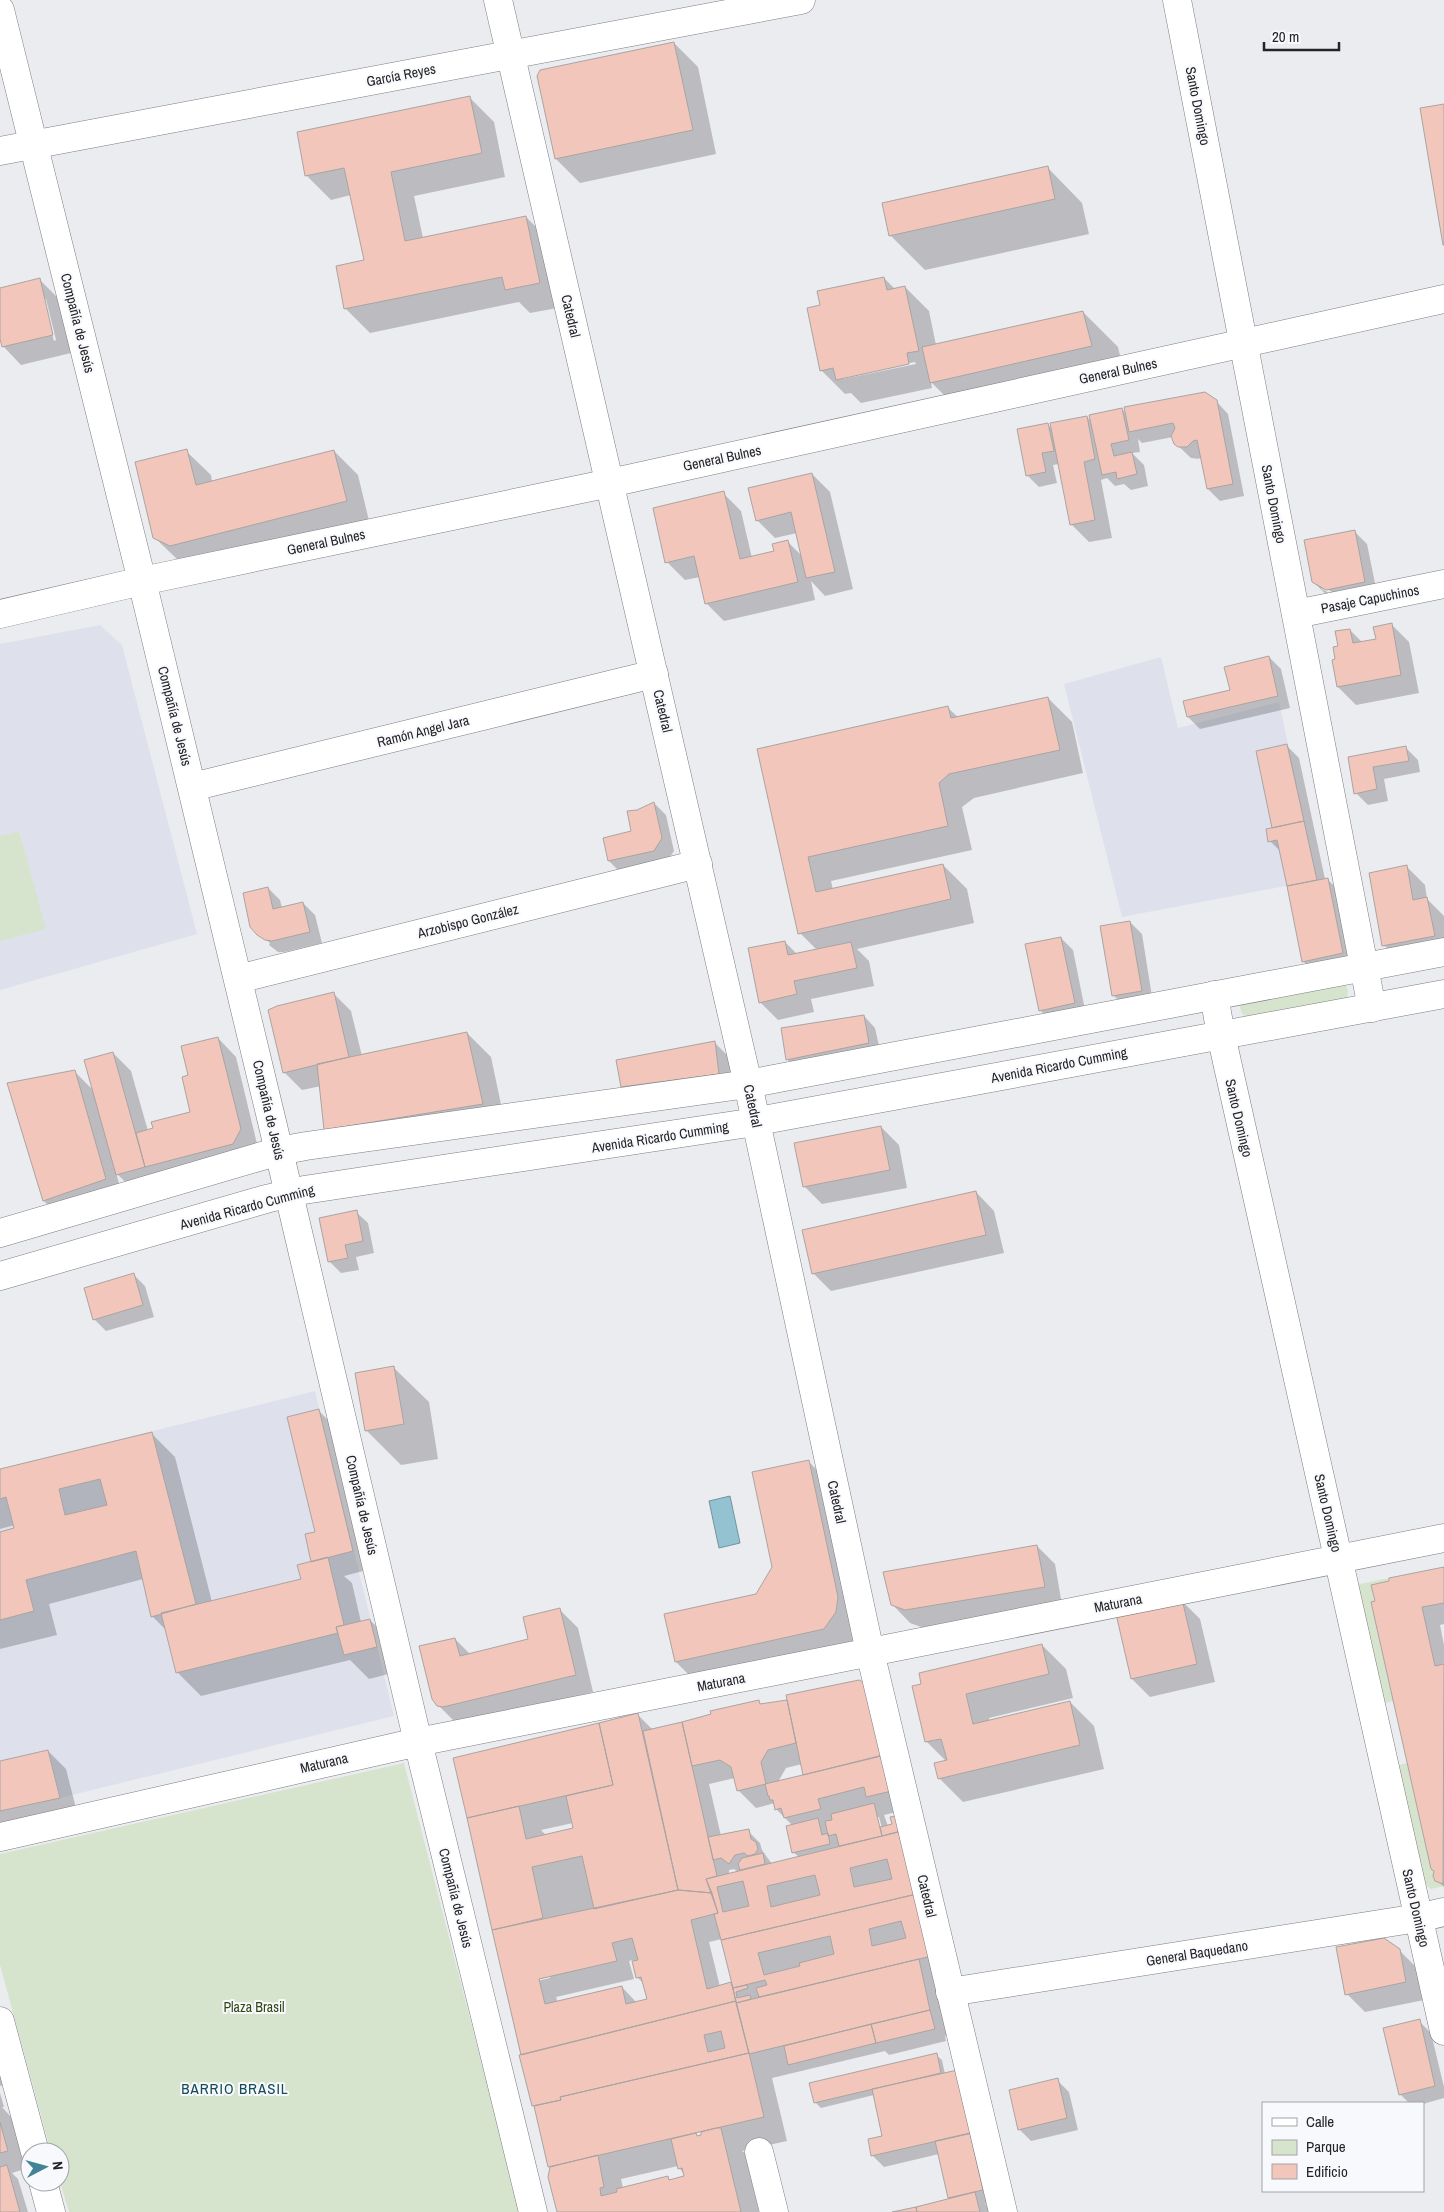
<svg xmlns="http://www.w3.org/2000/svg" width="1444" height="2212" viewBox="0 0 1444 2212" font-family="'Archivo Narrow',sans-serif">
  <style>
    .built { fill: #dee1ec }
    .green { fill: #d7e4cd }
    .water { fill: #93c2d1; stroke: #72939e }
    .shadow { fill: #0003; fill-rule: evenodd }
    .building { fill: #f3c6bb; stroke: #a9a4a3; fill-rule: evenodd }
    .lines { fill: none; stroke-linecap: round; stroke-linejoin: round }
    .minor-casing { stroke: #7c7d80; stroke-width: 29 }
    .major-casing { stroke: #7c7d80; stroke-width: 29 }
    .minor { stroke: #fff; stroke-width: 28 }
    .major { stroke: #fff; stroke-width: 28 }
    .labels { text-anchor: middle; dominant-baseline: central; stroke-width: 4; stroke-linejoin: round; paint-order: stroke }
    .street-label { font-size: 14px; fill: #242426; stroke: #f8f9fd }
    .park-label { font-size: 14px; fill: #2f4813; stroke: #f8f9fd }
    .neighbourhood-label { font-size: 15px; letter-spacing: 1px; fill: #154c5a; stroke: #f8f9fd }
  </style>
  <rect width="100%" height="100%" fill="#ebecf0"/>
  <!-- built -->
  <path class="built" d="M100 625 122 645 197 934 0 990V644Z
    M1161 657 1178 728 1279 702 1317 880 1122 917 1064 684Z
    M315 1391 394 1716 60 1798 48 1750 0 1761V1469Z"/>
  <!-- green -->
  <path class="green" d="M19 831 46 929 0 941V836Z
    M1343 981 1348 990 1347 999 1247 1018C1239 1012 1239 1007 1242 998Z
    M1389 1578V1581L1371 1585 1394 1701 1380 1704 1355 1585Z
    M404 1763 520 2212H69L60 2182V2152H51L0 1965V1854Z
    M1407 1763 1431 1868 1434 1871 1433 1876 1435 1881 1444 1883V1886L1431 1889 1420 1880 1394 1766Z"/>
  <!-- water -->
  <path class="water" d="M730 1496 740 1543 719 1548 709 1501Z"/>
  <!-- shadow -->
  <path class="shadow" d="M674 43 698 67 716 154 580 183 556 159Z
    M470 98 494 122 505 177 414 196 423 238 526 217 550 241 563 307 530 313 519 302 370 333 346 309 337 267 365 261 351 195 331 200 307 176 298 133Z
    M1048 168 1082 203 1089 234 925 270 890 235Z
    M884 278 895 289 905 287 929 311 936 345 1083 312 1118 347 1126 381 966 417 931 382 932 388 861 403 851 393 845 394 821 370V306ZM915 362 916 364 843 379 841 377Z
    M39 279 57 297 71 353 21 365 3 346 0 334V289ZM43 299H46L56 340 54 341Z
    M1216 401 1228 414 1244 496 1220 501 1208 489 1201 456 1199 459 1191 458 1175 443 1173 437 1142 443 1138 439 1140 452 1132 453 1144 465 1148 486 1131 490 1124 484 1115 486 1107 478 1101 480 1112 538 1089 542 1071 524 1059 464 1053 465 1057 483 1039 487 1027 475 1048 425 1052 429 1087 417 1092 422 1122 409 1127 415Z
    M186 451 211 475 212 482 334 451 358 475 370 525 179 561 154 537Z
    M812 474 830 492 853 589 825 596 811 581 815 600 724 621 706 603 700 577 685 580 667 562 723 493 741 511 752 558 776 552 787 541 802 556 797 533 775 538 757 520Z
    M1355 532 1367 544 1377 593 1326 594 1313 582ZM1322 586 1332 592 1331 594 1322 589Z
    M1391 624 1409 642 1419 693 1356 705 1338 687 1336 660 1339 647 1350 630 1363 643 1377 640Z
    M1269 657 1281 669 1290 708 1200 729 1188 717 1231 691Z
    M1048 698 1072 722 1083 773 974 798 962 807 972 850 831 881 833 890 943 865 967 889 974 923 857 949 869 961 874 986 811 999 814 1012 778 1020 760 1002 785 942 797 954 817 950 800 933 759 750 948 708 959 718Z
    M1287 746 1299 758 1325 879H1327L1346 897 1361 971 1321 979 1303 961 1281 852 1270 841 1274 829Z
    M1406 748 1418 760 1420 772 1384 779 1388 801 1368 805 1356 793 1349 758Z
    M654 803 666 815 674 851 666 863 621 873 609 861 633 832 637 811Z
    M1406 866 1425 885 1427 899 1444 916V955L1402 964 1384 945Z
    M268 888 280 900 282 908 303 903 315 915 322 943 284 952H278L269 945 270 943 262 937Z
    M1130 922 1142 934 1153 1003 1126 1007 1114 996Z
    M1061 938 1073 950 1086 1015 1052 1022 1040 1010Z
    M333 993 351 1011 362 1056 467 1033 491 1057 506 1128 325 1129 321 1086 302 1090 284 1072Z
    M864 1016 875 1028 881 1055 799 1071 787 1059Z
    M218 1038 236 1057 258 1148 136 1192 116 1173 123 1197 62 1219 44 1201 74 1071 94 1091 113 1053 131 1071 148 1131 192 1113 189 1076Z
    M715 1043 733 1061 736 1092 641 1105 622 1087 618 1061Z
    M881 1127 899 1145 907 1188 822 1204 804 1186Z
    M976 1192 994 1211 1004 1253 831 1291 813 1273Z
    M356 1212 368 1223 374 1253 356 1257 359 1270 341 1273 329 1261Z
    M133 1274 145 1286 154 1317 106 1331 94 1319Z
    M394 1368 429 1402 438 1459 401 1465 366 1430Z
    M319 1411 337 1429 371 1569 344 1576 352 1583 361 1622 370 1620 394 1644 400 1671 369 1679 350 1660 201 1696 177 1672 167 1631 152 1616 143 1579 49 1604 57 1635 0 1649V1533L16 1529 15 1525 0 1529V1470L151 1433 175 1457 212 1602 302 1580 314 1562 316 1532Z
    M808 1461 832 1485 860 1636 848 1652 700 1686 676 1662 666 1615 757 1595 774 1567Z
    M1037 1546 1055 1564 1062 1605 924 1628 910 1623 892 1604Z
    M1444 1568V1624L1440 1625 1444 1645V1887L1435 1878 1436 1872 1373 1603Z
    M1182 1601 1200 1619 1215 1682 1150 1697 1132 1679Z
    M560 1610 578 1628 593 1692 462 1724H457L438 1705 455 1639 470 1654 530 1640Z
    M1042 1645 1066 1669 1073 1698 989 1718 990 1722 1070 1702 1094 1726 1104 1769 963 1802 939 1778 947 1762 927 1742 914 1687Z
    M858 1681 913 1808 884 1815 888 1826 893 1825 900 1816 954 2034 945 2036 946 2041 889 2055 885 2051 772 2078 787 2141 742 2151 745 2153 759 2212H558L551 2168 521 2056 468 1817 638 1715 653 1730 758 1702 762 1705 780 1702ZM802 1764 804 1775 778 1782 786 1768ZM735 1778 738 1790 756 1808 775 1803 776 1809 793 1826V1852L799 1857 772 1864 762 1850 760 1843 748 1831 721 1836 709 1784ZM877 1817H879L882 1828H879ZM573 1823 574 1829 546 1835 541 1830ZM734 1869 738 1872 729 1874V1870ZM722 1939 733 1983 720 1987 709 1942ZM633 1960 637 1977 645 1985 648 2000 637 2003 622 1987 558 2003 556 1997 634 1979 629 1961ZM550 1976V1978L533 1982V1980ZM702 2130 703 2136 696 2137 695 2132ZM678 2166 686 2177 670 2180 667 2178 623 2188 621 2179Z
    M48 1751 66 1769 78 1816 0 1833V1763Z
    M1399 1950 1417 1968 1424 2000 1365 2012 1347 1994Z
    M1419 2021 1431 2033 1444 2087V2098L1423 2104 1409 2103 1400 2094Z
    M936 2055 942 2060 945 2074 961 2070 994 2202 985 2204 993 2212H894L949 2199 939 2154 884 2167 872 2155 884 2137 874 2095 821 2108 815 2102Z
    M0 2070 4 2085 0 2086Z
    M1057 2080 1069 2092 1078 2130 1031 2141 1019 2129Z
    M0 2093 4 2107H2L11 2117 25 2169 12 2173 18 2179 28 2212H0Z"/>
  <!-- building -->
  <path class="building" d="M674 42 693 130 555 159 537 76 540 70Z
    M470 96 482 153 391 172 405 241 526 216 540 283 505 290 502 277 344 309 336 266 364 260 344 168 305 176 297 132Z
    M1444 104V245H1443L1420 108Z
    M1048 166 1055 199 889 236 882 203Z
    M884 277 887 290 905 286 919 351 907 353 909 364 836 380 833 368 820 371 807 308 820 305 817 291Z
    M40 278 53 335 2 347 0 339V288Z
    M1083 311 1092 346 930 383 922 347Z
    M1205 392 1217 400 1233 484 1207 489 1197 440 1193 441 1187 447H1178L1174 444 1171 436 1175 428 1173 423 1129 432 1124 407Z
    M1122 408 1129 440 1111 444 1114 456 1132 452 1137 474 1117 479 1116 472 1102 475 1089 415Z
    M1087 416 1095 459 1084 462 1095 520 1070 525 1050 423Z
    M1048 423 1054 451 1042 453 1046 472 1026 476 1017 429Z
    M187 449 196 485 334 450 347 501 170 546 153 538 135 462Z
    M812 473 835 572 806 578 791 512 756 521 748 488Z
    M724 491 740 559 774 551 772 544 788 540 798 582 705 604 694 556 665 563 653 508Z
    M1355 530 1365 582 1326 590 1312 582 1304 540Z
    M1392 623 1401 675 1337 687 1332 660 1335 659 1333 647 1338 646 1335 631 1350 629 1353 643 1376 639 1373 627Z
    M1269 656 1278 696 1187 717 1183 701 1230 690 1224 667Z
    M1048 697 1060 750 949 774 939 783 948 826 808 857 816 892 943 864 951 899 798 934 757 749 948 706 951 718Z
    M1287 744 1304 821 1272 828 1256 751Z
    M1406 746 1409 761 1373 767 1377 789 1354 794 1348 757Z
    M654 802 662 838 654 851 608 861 603 838 631 831 627 811 637 810Z
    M1304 821 1317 880 1287 886 1277 840 1268 842 1266 829Z
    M1407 865 1413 900 1427 897 1435 936 1382 946 1369 873Z
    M1328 878 1343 953 1302 962 1287 886Z
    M268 887 273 909 303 902 310 932 272 941 265 940 257 935 250 927 243 893Z
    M1130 921 1142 991 1112 996 1100 926Z
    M1061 937 1075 1003 1039 1011 1025 944Z
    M785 941 788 955 851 942 857 968 794 981 797 994 759 1003 748 948Z
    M334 992 349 1057 283 1073 268 1010 277 1006Z
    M864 1015 869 1043 786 1060 781 1028Z
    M467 1032 483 1104 324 1130 317 1064Z
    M218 1037 241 1129 233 1144 145 1167 136 1133 153 1128 151 1122 190 1112 182 1077 188 1075 181 1046Z
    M715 1041 719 1074 621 1087 616 1060Z
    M113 1052 145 1167 116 1175 84 1060Z
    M75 1070 106 1179 43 1201 7 1083Z
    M881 1126 890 1170 803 1187 794 1143Z
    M976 1191 986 1235 812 1274 802 1230Z
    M357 1210 363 1241 345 1245 348 1258 328 1262 319 1218Z
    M134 1273 143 1305 93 1320 84 1288Z
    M394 1366 404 1424 365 1431 355 1373Z
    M319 1409 353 1551 311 1562 305 1534 315 1532 287 1417Z
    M152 1432 196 1604 151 1617 136 1551 26 1580 34 1611 0 1620V1532L14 1528 6 1497 0 1499V1469ZM100 1479 107 1505 65 1515 59 1489Z
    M809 1460 838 1597 836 1612 824 1629 675 1662 664 1614 756 1594 772 1567 752 1472Z
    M1037 1545 1045 1587 905 1610 891 1605 883 1572Z
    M328 1557 344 1625 336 1627 338 1633 176 1673 161 1613 301 1579 297 1565Z
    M1444 1567V1603L1422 1607 1435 1666 1444 1664 1443 1884 1435 1881 1433 1876 1434 1871 1431 1869 1371 1602 1375 1601 1371 1585 1389 1581V1578Z
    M1182 1599 1197 1664 1131 1679 1116 1614Z
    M560 1608 576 1675 443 1707 437 1706 432 1699 419 1646 455 1638 460 1656 528 1639 523 1617Z
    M370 1619 377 1647 344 1655 336 1627Z
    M1042 1644 1049 1674 966 1694 973 1724 1070 1701 1080 1745 938 1779 934 1763 947 1760 941 1739 925 1742 912 1686 921 1684 919 1673Z
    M859 1680 873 1687 887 1754 803 1775 786 1695Z
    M759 1700 760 1704 787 1700 796 1743 768 1750 761 1762 766 1784 737 1791 731 1767 720 1760 692 1766 682 1722 711 1714 710 1711Z
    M638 1713 678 1890 594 1909 582 1856 532 1867 543 1918 492 1930 467 1818 519 1806 526 1839 573 1828 566 1796 613 1785 599 1723Z
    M682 1722 717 1876 706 1879 712 1893 678 1890 643 1731Z
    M599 1723 613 1785 467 1818 453 1758Z
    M48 1750 60 1798 0 1811V1761Z
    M890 1754 896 1790 866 1797 864 1787 818 1799 821 1809 784 1818 781 1808 775 1810 773 1800H770L769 1796H768L765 1784Z
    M874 1803 882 1836 839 1846 836 1834 828 1836 825 1821 832 1820 831 1814Z
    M900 1815 904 1830 882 1836 880 1827 892 1824 890 1817Z
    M818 1818 822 1835 828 1833 830 1844 792 1853 786 1826Z
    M749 1829 751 1839 756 1842 758 1849 755 1854 748 1856 744 1853 735 1855 729 1864 721 1858 713 1860 708 1837Z
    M907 1830 921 1893 721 1940 714 1914 718 1913 706 1879ZM887 1859 892 1879 854 1887 850 1868ZM815 1875 820 1895 771 1907 767 1886ZM743 1881 749 1906 723 1912 717 1887Z
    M763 1853 765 1864 740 1870 738 1864 742 1858Z
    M678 1890 712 1893 718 1913 691 1920 707 1989 731 1982 736 2001 521 2055 492 1930ZM632 1938 638 1960 632 1961 636 1978 641 1977 647 1999 626 2004 622 1986 545 2004 539 1979 617 1961 612 1943Z
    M921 1893 936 1955 759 1997 756 1988 767 1985 765 1980 733 1988 721 1940ZM901 1921 906 1938 872 1946 869 1929ZM830 1936 834 1954 799 1963 800 1966 764 1975 758 1953Z
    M1384 1938 1400 1949 1406 1982 1345 1995 1336 1947Z
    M919 1959 930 2010 749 2054 736 2003Z
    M747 1985 748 1988 736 1992 737 1998 750 1995 751 1999 736 2003 733 1988Z
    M736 2001 749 2053 560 2097 561 2100 532 2106 519 2055ZM721 2031 725 2048 708 2052 704 2035Z
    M930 2010 935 2029 876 2043 871 2024Z
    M1420 2019 1435 2086 1399 2095 1383 2028Z
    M871 2024 876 2043 788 2065 784 2046Z
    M749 2053 764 2117 548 2167 534 2106 561 2100 560 2097Z
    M937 2053 941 2073 814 2103 809 2083Z
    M962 2069 977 2132 871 2156 868 2139 882 2136 872 2089Z
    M1058 2078 1067 2118 1018 2130 1009 2090Z
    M0 2122 8 2151 0 2153Z
    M716 2128H721L741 2212H557L548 2177 550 2167 598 2155 604 2187 600 2188 601 2196 617 2192 616 2189 668 2176 669 2180 684 2176 682 2168 678 2169 671 2139 696 2133 697 2136 701 2135V2132Z
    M970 2133 983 2190 948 2198 935 2141Z
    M7 2165 20 2212H0V2167Z
    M975 2192 980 2212H917L916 2207Z
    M916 2207 917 2212H892Z"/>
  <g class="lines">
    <!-- minor casing -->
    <g class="minor-casing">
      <path id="minor" d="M1177 0 1372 1008
        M0 10 142 581 273 1126 418 1742 533 2212
        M0 151 801 0
        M0 614 142 581 610 483 1444 299
        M1296 614 1444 584
        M192 787 654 674
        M238 979 698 864
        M1214 995 1221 1035 1444 2031
        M0 1837 418 1742 1444 1538
        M950 1992 1418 1918 1444 1912
        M0 2021 35 2152
        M759 2152 774 2212
        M43 2182 51 2212"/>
    </g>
    <!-- major casing -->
    <g class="major-casing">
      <path id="major" d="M498 0 748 1084 870 1652 1003 2212
        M0 1233 279 1151 306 1146 748 1084 1444 952
        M0 1276 266 1199 304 1190 742 1124 1444 994"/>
    </g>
    <!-- minor -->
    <use href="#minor" class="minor"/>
    <!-- major -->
    <use href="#major" class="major"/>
  </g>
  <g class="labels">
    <!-- street labels -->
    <g class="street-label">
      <text transform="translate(401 75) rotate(-11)">García Reyes</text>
      <text transform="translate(1198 106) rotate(79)">Santo Domingo</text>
      <text transform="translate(571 316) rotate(77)">Catedral</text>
      <text transform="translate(78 323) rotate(76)">Compañía de Jesús</text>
      <text transform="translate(1118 371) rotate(-12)">General Bulnes</text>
      <text transform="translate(722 458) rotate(-12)">General Bulnes</text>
      <text transform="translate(1274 504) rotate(79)">Santo Domingo</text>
      <text transform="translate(326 542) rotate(-12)">General Bulnes</text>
      <text transform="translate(1370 599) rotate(-11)">Pasaje Capuchinos</text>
      <text transform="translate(663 711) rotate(77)">Catedral</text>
      <text transform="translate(175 716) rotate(76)">Compañía de Jesús</text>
      <text transform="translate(423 731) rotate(-14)">Ramón Angel Jara</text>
      <text transform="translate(468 921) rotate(-14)">Arzobispo González</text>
      <text transform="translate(1059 1065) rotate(-11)">Avenida Ricardo Cumming</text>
      <text transform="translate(753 1106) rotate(78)">Catedral</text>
      <text transform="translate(269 1110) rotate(77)">Compañía de Jesús</text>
      <text transform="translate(1239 1118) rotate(77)">Santo Domingo</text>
      <text transform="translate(660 1137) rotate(-9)">Avenida Ricardo Cumming</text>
      <text transform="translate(247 1207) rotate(-15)">Avenida Ricardo Cumming</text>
      <text transform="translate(837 1502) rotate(78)">Catedral</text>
      <text transform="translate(362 1505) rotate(77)">Compañía de Jesús</text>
      <text transform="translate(1328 1513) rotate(77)">Santo Domingo</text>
      <text transform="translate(1118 1603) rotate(-11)">Maturana</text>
      <text transform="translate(721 1682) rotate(-11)">Maturana</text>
      <text transform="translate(324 1763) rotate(-13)">Maturana</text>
      <text transform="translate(927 1896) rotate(77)">Catedral</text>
      <text transform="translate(456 1898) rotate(76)">Compañía de Jesús</text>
      <text transform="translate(1416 1908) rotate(77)">Santo Domingo</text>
      <text transform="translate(1197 1953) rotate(-9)">General Baquedano</text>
    </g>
    <!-- park labels -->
    <g class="park-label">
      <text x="254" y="2007">Plaza Brasil</text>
    </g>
    <!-- neighbourhood labels -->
    <g class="neighbourhood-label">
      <text x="235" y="2088">BARRIO BRASIL</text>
    </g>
  </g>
  <!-- legend -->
  <rect x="1262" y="2102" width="162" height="90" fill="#f8f9fd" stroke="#a3a4a7"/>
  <rect x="1272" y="2118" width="25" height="8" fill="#ffffff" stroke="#a3a4a7"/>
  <text x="1306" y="2127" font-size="15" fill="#242426">Calle</text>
  <rect x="1272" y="2140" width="25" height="15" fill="#d7e4cd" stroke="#a3a4a7"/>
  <text x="1306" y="2152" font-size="15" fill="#242426">Parque</text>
  <rect x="1272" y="2164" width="25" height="15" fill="#f3c6bb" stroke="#a3a4a7"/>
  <text x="1306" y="2177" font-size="15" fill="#242426">Edificio</text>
  <!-- north arrow -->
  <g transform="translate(45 2167) rotate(84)"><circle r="24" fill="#f8f9fd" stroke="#a3a4a7"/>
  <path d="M0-4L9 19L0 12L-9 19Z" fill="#428395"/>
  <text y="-8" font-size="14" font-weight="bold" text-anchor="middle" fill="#242426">N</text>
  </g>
  <!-- scale -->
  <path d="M1264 42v8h75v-8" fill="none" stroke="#242426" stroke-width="2.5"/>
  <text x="1272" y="42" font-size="15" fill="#242426" stroke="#f8f9fd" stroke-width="4" paint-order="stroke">20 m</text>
</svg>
